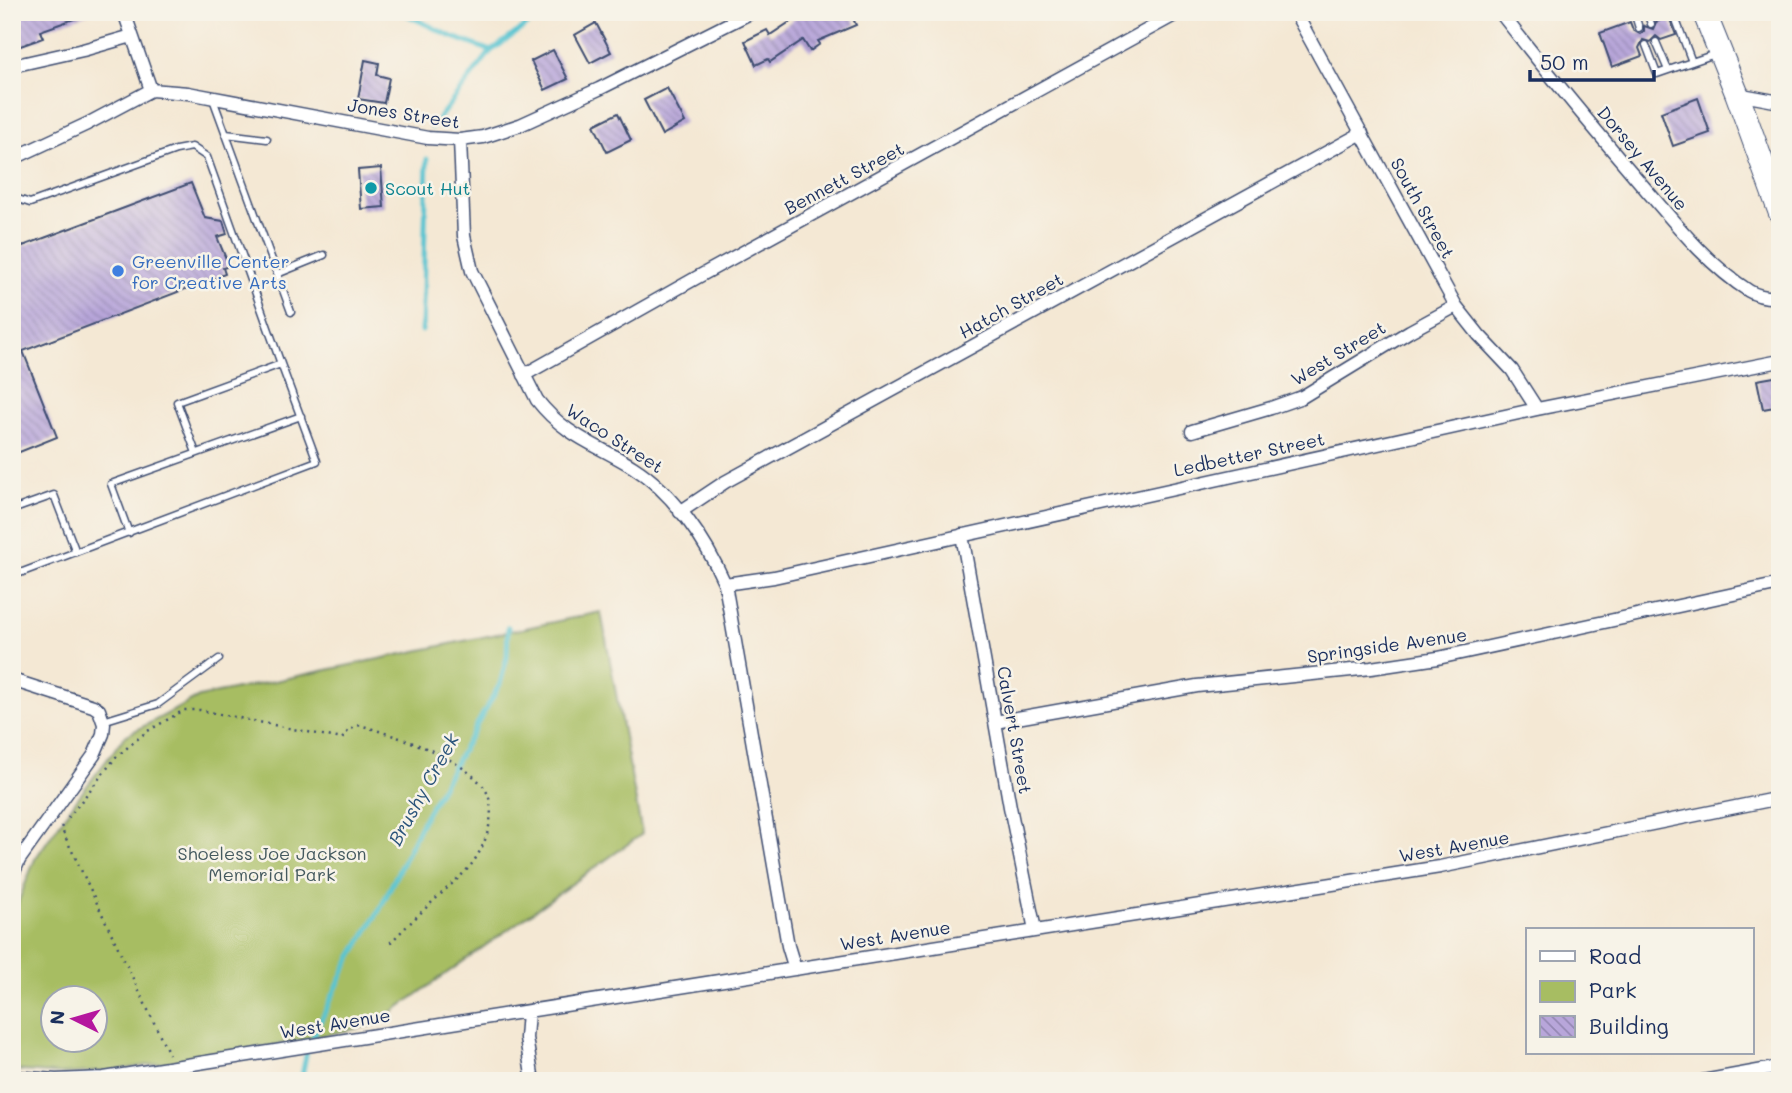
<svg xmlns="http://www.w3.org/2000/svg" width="1792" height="1093" viewBox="0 0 1792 1093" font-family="Mali,sans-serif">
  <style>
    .green { fill: #a7bd62; stroke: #617660; stroke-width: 2; fill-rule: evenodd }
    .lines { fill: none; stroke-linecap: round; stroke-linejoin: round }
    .stream { stroke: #58c4d1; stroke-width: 5 }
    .building { fill: url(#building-back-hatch) }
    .lane-casing { stroke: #3c4b70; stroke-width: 9 }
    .street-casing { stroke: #3c4b70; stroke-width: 15 }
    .highway-casing { stroke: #3c4b70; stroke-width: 25 }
    .path { stroke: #3c4b70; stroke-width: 2.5; stroke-dasharray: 2 5; stroke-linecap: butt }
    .lane { stroke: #fff; stroke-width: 6 }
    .street { stroke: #fff; stroke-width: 12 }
    .highway { stroke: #fff; stroke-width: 23 }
    .culture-dot { fill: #0f9aa8; stroke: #f7f3e8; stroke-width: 2.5 }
    .shop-dot { fill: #3f7fe0; stroke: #f7f3e8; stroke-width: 2.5 }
    .labels { text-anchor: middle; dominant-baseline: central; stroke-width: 5; stroke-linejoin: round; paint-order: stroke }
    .street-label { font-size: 18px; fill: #1b2f5e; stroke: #f7f3e8 }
    .culture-label { font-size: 18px; fill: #0d838f; stroke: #f7f3e8; text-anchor: start }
    .shop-label { font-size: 18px; fill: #366cbe; stroke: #f7f3e8; text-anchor: start }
    .park-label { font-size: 18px; fill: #455a5f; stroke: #f7f3e8 }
    .water-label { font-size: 19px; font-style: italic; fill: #2a547b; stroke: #f7f3e8 }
  </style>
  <defs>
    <pattern id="building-back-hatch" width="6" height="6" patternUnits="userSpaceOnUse" patternTransform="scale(1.75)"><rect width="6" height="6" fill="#b8a6da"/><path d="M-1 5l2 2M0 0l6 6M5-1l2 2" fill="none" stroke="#9588b4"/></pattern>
  </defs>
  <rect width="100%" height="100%" fill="#f7f3e8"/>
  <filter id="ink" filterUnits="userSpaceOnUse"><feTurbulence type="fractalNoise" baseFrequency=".0143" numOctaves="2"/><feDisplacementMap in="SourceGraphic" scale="14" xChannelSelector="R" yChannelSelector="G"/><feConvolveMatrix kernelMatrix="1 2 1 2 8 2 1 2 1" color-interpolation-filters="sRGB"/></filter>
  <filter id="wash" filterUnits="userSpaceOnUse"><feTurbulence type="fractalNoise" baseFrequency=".00686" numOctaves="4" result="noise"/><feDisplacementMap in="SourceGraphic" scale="28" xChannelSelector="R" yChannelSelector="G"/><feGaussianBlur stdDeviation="1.57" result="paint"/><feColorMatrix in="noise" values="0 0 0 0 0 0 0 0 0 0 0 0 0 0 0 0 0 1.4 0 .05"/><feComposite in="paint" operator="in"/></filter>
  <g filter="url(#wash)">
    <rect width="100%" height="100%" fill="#f4e8d4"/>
    <!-- green -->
    <path class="green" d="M601 612 642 834 374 1025 272 1046 111 1071 61 1074 12 1070V918L35 859 71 807 125 736 199 697ZM52 998H94V1040H52Z"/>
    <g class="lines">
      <!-- stream -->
      <path class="stream" d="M401 12 450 36 491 51
        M432 127 491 51 534 20 541 12
        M422 331 427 159
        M313 1037 348 963 380 909 425 816 500 684 507 657 508 627
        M301 1081 307 1050"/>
    </g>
    <g id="blocks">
      <!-- building -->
      <path class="building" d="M12 12H88V14L40 31 43 38 12 49Z
        M805 12H850L856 25 818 41 820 44 810 51 803 40 770 62 768 59 756 65 745 41 767 30 770 35Z
        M1669 17 1676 35 1661 40 1656 36 1650 42 1643 40 1639 48 1642 56 1612 67 1600 33 1630 22 1633 30 1640 34 1644 31V26L1653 29 1656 22Z
        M596 23 611 52 590 63 575 35Z
        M553 50 568 79 545 90 531 61Z
        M365 60 379 63 377 75 389 78 384 103 358 99Z
        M667 88 685 122 662 135 644 100Z
        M1698 98 1710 133 1673 146 1661 112Z
        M618 113 631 140 607 152 594 125Z
        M381 168 384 207 361 209 358 170Z
        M191 183 205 218 223 221 227 234 217 237 229 266 223 268 225 274 23 351 57 437 12 455V250Z
        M1780 376V406L1763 409 1757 380Z"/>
    </g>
  </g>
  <g filter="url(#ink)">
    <use href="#blocks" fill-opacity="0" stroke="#3c4b70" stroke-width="2"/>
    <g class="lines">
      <!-- lane casing -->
      <g class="lane-casing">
        <path id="lane" d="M1634 12 1639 28
          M1647 12 1651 24
          M1673 12 1692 62
          M1656 42 1668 70
          M1646 45 1657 74 1715 54
          M213 99 291 312
          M226 134 267 139
          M12 197 30 203 176 150 192 147 207 157 281 364 177 402 196 453
          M277 274 324 255
          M12 510 54 495 76 552
          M129 533 111 484 301 416
          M12 576 317 461 281 364
          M103 721 158 704 219 659"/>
      </g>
      <!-- street casing -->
      <g class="street-casing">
        <path id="street" d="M124 12 151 90
          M1295 12 1456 306 1479 335 1512 370 1537 409
          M1500 12C1546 71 1594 129 1643 186 1673 221 1709 266 1749 291 1759 297 1768 298 1780 297
          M12 66 83 50 132 36
          M151 90 188 93 428 138 460 140 483 137 520 125 599 89 752 12
          M1737 94 1780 102
          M460 140 464 236 472 271 537 400C565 436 596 444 633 467 674 493 706 541 725 584L788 946 795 969
          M12 159 87 124 151 90
          M524 375 696 278 1180 12
          M1192 431 1271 408 1302 397 1410 331 1456 306
          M680 512 725 482 1362 133
          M962 535 1010 807 1035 930
          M725 584 774 577 1537 409 1780 361
          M12 680 93 706 99 710 104 724 103 734 94 755 19 860 12 858
          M995 722 1197 686 1371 668 1438 658 1780 584
          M12 876 19 860
          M528 1012 526 1038 533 1081
          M12 1077 56 1080 104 1078 1440 867 1780 798
          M1703 1081 1780 1067"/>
      </g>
      <!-- highway casing -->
      <g class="highway-casing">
        <path id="highway" d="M1704 12 1737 94 1780 212"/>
      </g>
      <!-- path -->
      <path class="path" d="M68 818 116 757 146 732 184 710H200L342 739 349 730 360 725C398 737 456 754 483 786 500 808 486 846 471 865 462 876 450 885 440 895 423 910 406 927 390 943
        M62 826 61 828 169 1054"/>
      <!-- lane -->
      <use href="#lane" class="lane"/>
      <!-- street -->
      <use href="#street" class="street"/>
      <!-- highway -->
      <use href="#highway" class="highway"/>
    </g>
  </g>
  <!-- markers -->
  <circle class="culture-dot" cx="371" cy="188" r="7"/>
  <circle class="shop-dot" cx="118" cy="271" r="7"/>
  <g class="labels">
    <!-- street labels -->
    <g class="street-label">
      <text transform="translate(404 113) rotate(9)">Jones Street</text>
      <text transform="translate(1643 158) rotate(50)">Dorsey Avenue</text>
      <text transform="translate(844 178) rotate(-28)">Bennett Street</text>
      <text transform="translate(1423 208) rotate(61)">South Street</text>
      <text transform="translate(1011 305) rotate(-29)">Hatch Street</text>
      <text transform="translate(1338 353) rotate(-31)">West Street</text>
      <text transform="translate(615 438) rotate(33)">Waco Street</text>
      <text transform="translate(1249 454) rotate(-12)">Ledbetter Street</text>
      <text transform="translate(1387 645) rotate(-8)">Springside Avenue</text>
      <text transform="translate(1015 730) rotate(80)">Calvert Street</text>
      <text transform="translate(1454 846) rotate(-10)">West Avenue</text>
      <text transform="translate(895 935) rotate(-9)">West Avenue</text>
      <text transform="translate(335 1023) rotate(-9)">West Avenue</text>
    </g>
    <!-- culture labels -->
    <g class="culture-label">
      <text x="385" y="188">Scout Hut</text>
    </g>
    <!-- shop labels -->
    <g class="shop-label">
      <text x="132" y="261">Greenville Center<tspan x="132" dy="21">for Creative Arts</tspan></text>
    </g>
    <!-- park labels -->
    <g class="park-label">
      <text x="272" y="853">Shoeless Joe Jackson<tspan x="272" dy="21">Memorial Park</tspan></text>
    </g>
    <!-- water labels -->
    <g class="water-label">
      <text transform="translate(423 789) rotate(-61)">Brushy Creek</text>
    </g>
  </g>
  <!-- margin -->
  <rect width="1792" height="1093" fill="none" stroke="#f7f3e8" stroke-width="42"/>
  <!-- legend -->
  <rect x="1526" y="928" width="228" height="126" fill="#f7f3e8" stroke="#9fa5b1" stroke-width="2"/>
  <rect x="1540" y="951" width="35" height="10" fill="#ffffff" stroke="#9fa5b1" stroke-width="2"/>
  <text x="1589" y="964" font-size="21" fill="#1b2f5e">Road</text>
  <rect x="1540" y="981" width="35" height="21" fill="#a7bd62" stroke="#9fa5b1" stroke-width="2"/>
  <text x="1589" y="998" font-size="21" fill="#1b2f5e">Park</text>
  <rect x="1540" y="1016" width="35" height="21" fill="url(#building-back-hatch)" stroke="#9fa5b1" stroke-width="2"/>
  <text x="1589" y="1034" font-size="21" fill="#1b2f5e">Building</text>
  <!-- north arrow -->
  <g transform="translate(74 1019) rotate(275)"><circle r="33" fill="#f7f3e8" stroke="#9fa5b1" stroke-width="2"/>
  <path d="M0-5L12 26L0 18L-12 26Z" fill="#b5179e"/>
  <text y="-10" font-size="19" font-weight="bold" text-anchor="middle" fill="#1b2f5e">N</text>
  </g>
  <!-- scale -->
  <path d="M1530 70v10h124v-10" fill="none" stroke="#1b2f5e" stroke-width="3.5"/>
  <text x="1540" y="70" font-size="21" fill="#1b2f5e" stroke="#f7f3e8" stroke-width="5" paint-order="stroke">50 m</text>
</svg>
